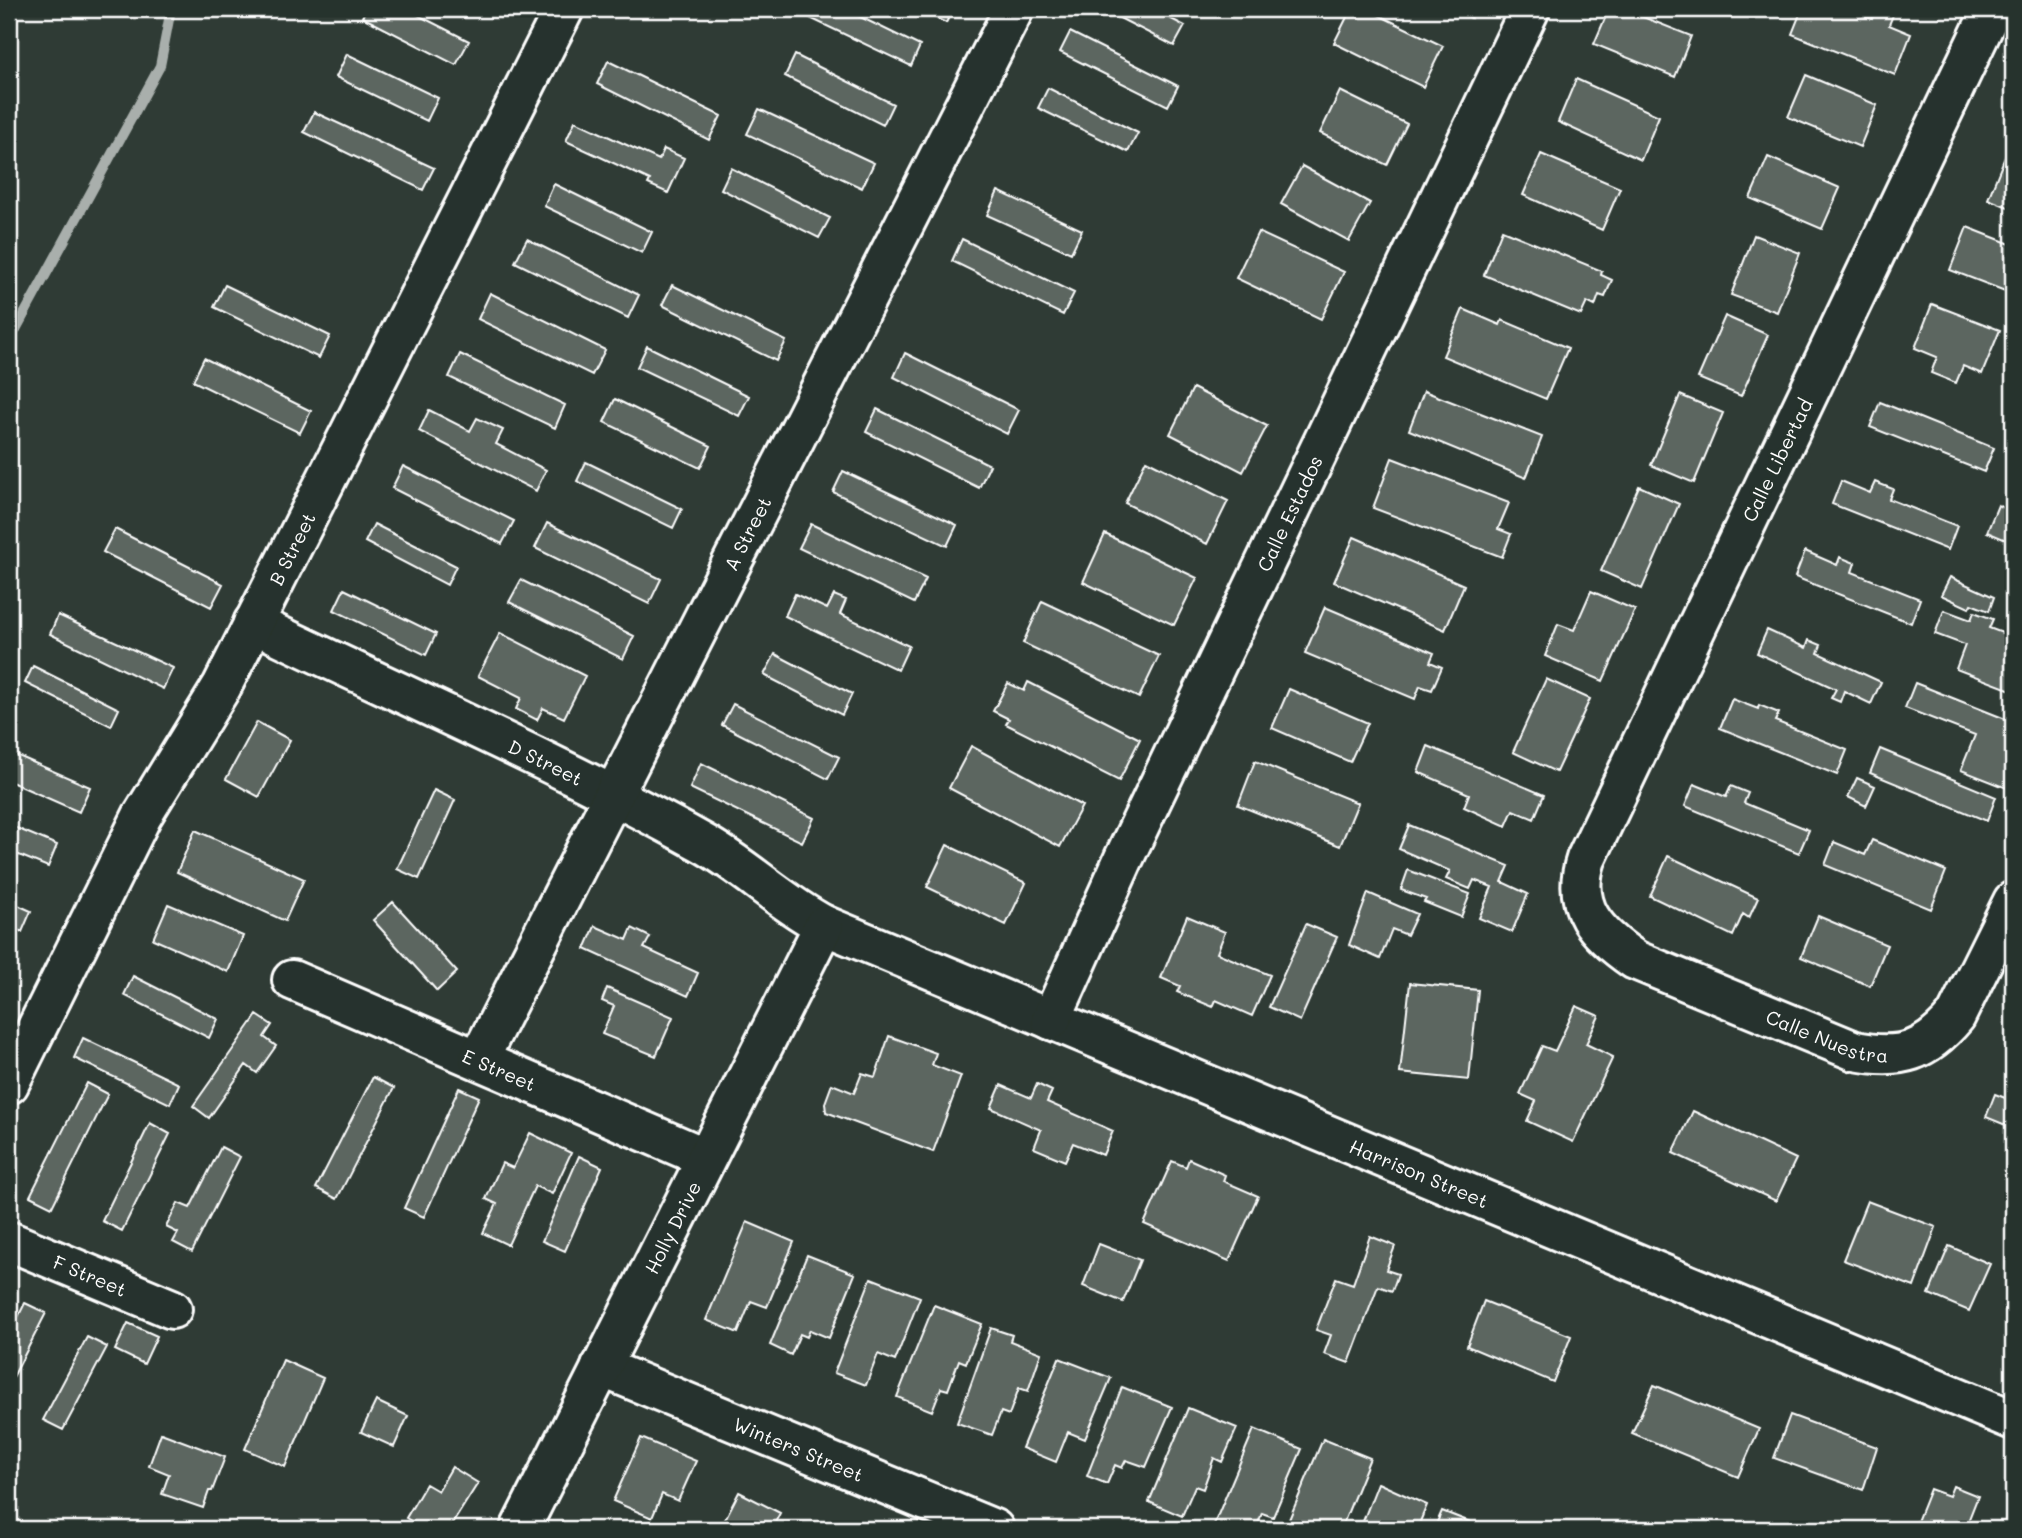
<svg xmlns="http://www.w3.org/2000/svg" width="2022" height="1538" viewBox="0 0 2022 1538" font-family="Mali,sans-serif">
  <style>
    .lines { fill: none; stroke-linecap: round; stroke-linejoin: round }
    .stream { stroke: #a9afac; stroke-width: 10 }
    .building { fill: #5b6661; stroke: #fff; stroke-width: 2 }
    .minor-casing { stroke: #fff; stroke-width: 44 }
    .minor { stroke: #26332d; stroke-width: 38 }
    .labels { text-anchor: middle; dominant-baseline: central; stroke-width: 6; stroke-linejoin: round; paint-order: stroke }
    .street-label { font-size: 19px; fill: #fff; stroke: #26332d }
  </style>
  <rect width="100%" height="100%" fill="#2f3b35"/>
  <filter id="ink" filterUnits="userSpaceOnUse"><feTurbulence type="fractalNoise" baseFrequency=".0143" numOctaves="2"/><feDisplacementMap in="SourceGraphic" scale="14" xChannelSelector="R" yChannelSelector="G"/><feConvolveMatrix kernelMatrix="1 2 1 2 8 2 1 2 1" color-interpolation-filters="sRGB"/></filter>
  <g filter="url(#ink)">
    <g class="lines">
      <!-- stream -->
      <path class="stream" d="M9 342 160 66 171 9"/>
    </g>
    <!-- building -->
    <path class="building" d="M366 9H406L469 41 456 65 362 17Z
      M814 9H844L920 46 911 66 810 18Z
      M917 9H953L946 23Z
      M1102 9H1152L1185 26 1174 46Z
      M1351 9H1366L1443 46 1423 87 1334 43Z
      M1452 9H1476L1471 18Z
      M1609 9H1623L1691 36 1675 77 1594 44Z
      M1802 9H1847L1872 19 1876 9 1895 10 1889 25 1911 34 1895 75 1792 34Z
      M1070 32 1178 86 1168 106 1060 52Z
      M347 54 438 98 427 121 336 77Z
      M795 55 893 104 883 125 785 76Z
      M608 61 721 116 709 140 597 84Z
      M1806 75 1877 105 1860 147 1788 117Z
      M1576 79 1659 116 1641 160 1558 122Z
      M1048 88 1138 133 1128 152 1038 108Z
      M1340 91 1407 124 1387 165 1320 133Z
      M759 109 874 163 862 188 747 134Z
      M314 112 434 168 423 190 304 132Z
      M575 121 659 160 664 149 684 158 668 193 648 184 650 180 566 141Z
      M2007 152 2013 155V209L1988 199Z
      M1541 154 1620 188 1602 230 1523 195Z
      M1768 157 1840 188 1822 229 1750 198Z
      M1302 166 1370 203 1349 241 1281 204Z
      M731 168 830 218 819 238 721 189Z
      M554 184 652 232 642 253 544 206Z
      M998 191 1082 230 1071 253 987 215Z
      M1967 227 2013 245V294L1950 270Z
      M1502 230 1602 271 1601 275 1612 280 1605 297 1599 295 1595 306 1587 302 1581 315 1484 275Z
      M1258 232 1344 272 1321 319 1236 278Z
      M1754 235 1800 253 1777 312 1731 295Z
      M527 239 639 295 628 318 515 262Z
      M962 239 1074 293 1063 315 952 261Z
      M225 285 330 336 319 358 214 307Z
      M672 285 786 341 776 361 662 305Z
      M490 293 605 350 592 375 478 319Z
      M1932 304 2000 330 1982 374 1963 366 1956 383 1931 373 1937 357 1915 348Z
      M1463 309 1500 325 1502 320 1568 348 1546 399 1443 356Z
      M1725 316 1768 335 1741 396 1698 378Z
      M647 346 749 396 739 416 637 367Z
      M905 353 1019 410 1007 434 894 377Z
      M460 354 565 405 555 428 449 377Z
      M204 358 311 411 300 433 193 381Z
      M1193 388 1267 426 1243 472 1170 434Z
      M1424 391 1542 437 1526 478 1409 430Z
      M1680 395 1723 413 1694 483 1651 465Z
      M615 399 711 446 700 468 604 422Z
      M1880 402 1994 448 1984 472 1870 427Z
      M877 409 990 465 979 488 866 432Z
      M429 410 470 431 477 418 503 430 496 444 546 470 536 491 419 431Z
      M1392 458 1509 503 1498 529 1511 534 1502 557 1373 508Z
      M1146 460 1228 501 1207 544 1125 503Z
      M586 462 682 509 673 528 577 481Z
      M403 466 514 521 502 544 392 488Z
      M843 471 957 525 947 546 833 492Z
      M1841 481 1870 493 1875 482 1893 489 1889 499 1957 526 1948 550 1832 504Z
      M1639 486 1679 504 1642 589 1601 571Z
      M1998 505 2013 512V543L1987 532Z
      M547 523 661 579 649 604 535 548Z
      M374 524 456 566 447 585 365 542Z
      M811 524 926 579 914 603 799 548Z
      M115 529 223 584 211 607 103 552Z
      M1105 534 1197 578 1174 625 1083 582Z
      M1354 537 1464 585 1445 630 1334 582Z
      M1805 551 1837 565 1840 557 1855 563 1852 572 1920 599 1911 623 1795 577Z
      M1950 577 1994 597 1989 611 1971 604 1969 608 1941 595Z
      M521 580 634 636 623 659 509 602Z
      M344 589 436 634 426 655 334 610Z
      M1591 591 1635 610 1603 681 1545 656 1558 624 1574 630Z
      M795 594 827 609 834 595 846 600 840 614 909 646 898 670 785 616Z
      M1042 601 1159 656 1139 698 1023 643Z
      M1325 607 1434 653 1430 662 1442 667 1432 690 1420 686 1415 699 1305 653Z
      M1944 610 1971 620 1974 612 1993 619 1989 628 2013 637V684L2011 690 1956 669 1965 645 1935 634Z
      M58 615 173 668 163 689 50 634Z
      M1767 630 1806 648 1809 640 1821 645 1818 653 1881 682 1871 704 1844 691 1840 702 1831 698 1836 689 1757 653Z
      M500 633 585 676 564 718 543 708 537 720 516 709 521 698 478 676Z
      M775 654 852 694 842 715 764 675Z
      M33 666 119 709 111 726 25 683Z
      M1546 679 1590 699 1556 772 1513 752Z
      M1028 682 1140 739 1119 781 1006 724 1009 719 993 711 1008 683 1024 691Z
      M1915 683 2013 722V774L2007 788 1961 770 1975 735 1905 708Z
      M1289 689 1368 723 1350 762 1272 728Z
      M1732 699 1758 709 1759 705 1779 713 1775 721 1847 750 1837 775 1720 728Z
      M733 704 839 757 828 779 722 725Z
      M257 722 290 740 259 797 226 779Z
      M971 746 1082 806 1060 847 949 788Z
      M1428 746 1544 795 1534 819 1513 810 1506 826 1464 807 1469 794 1418 772Z
      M1880 749 1996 797 1987 821 1870 773Z
      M9 752 90 787 79 812 9 781Z
      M1255 761 1358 803 1340 846 1238 805Z
      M701 763 814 818 802 842 690 788Z
      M1857 778 1875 786 1866 806 1848 797Z
      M1694 784 1726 797 1731 786 1748 793 1744 803 1809 830 1799 853 1685 806Z
      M434 790 455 800 419 879 397 869Z
      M9 825 57 845 48 867 9 851Z
      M1409 825 1509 866 1502 882 1528 894 1512 932 1479 918 1492 887 1474 880 1470 889 1446 879 1450 871 1399 849Z
      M195 830 304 879 285 921 177 872Z
      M1872 840 1946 871 1931 909 1825 865 1834 842 1865 855Z
      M947 845 1026 883 1006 925 927 887Z
      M1668 856 1758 898 1749 918 1743 914 1733 936 1650 896Z
      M1408 870 1470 894 1461 917 1424 902 1426 899 1401 890Z
      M1368 893 1417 914 1407 935 1392 929 1380 959 1349 945Z
      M9 901 31 911 22 932 9 926Z
      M393 902 457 972 437 991 373 920Z
      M168 904 243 936 228 972 153 939Z
      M1187 916 1225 932 1217 953 1270 975 1252 1016 1216 1000 1213 1007 1177 992 1180 986 1161 978Z
      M1818 916 1887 945 1870 986 1801 957Z
      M1306 924 1337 937 1300 1021 1269 1007Z
      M595 926 627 940 632 928 650 937 644 948 698 973 688 996 585 949Z
      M133 976 218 1019 209 1038 124 995Z
      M1410 983 1478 990 1469 1080 1400 1073Z
      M607 988 673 1017 656 1056 602 1034 614 1006 602 1001Z
      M1576 1006 1599 1016 1586 1044 1613 1057 1573 1142 1527 1121 1536 1101 1520 1094 1542 1046 1555 1051Z
      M257 1015 272 1025 264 1037 276 1046 257 1073 246 1065 209 1118 193 1106Z
      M889 1036 936 1053 932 1065 961 1076 933 1152 826 1112 825 1103 832 1084 854 1093 862 1073 875 1077Z
      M83 1038 179 1084 170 1104 74 1058Z
      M373 1077 394 1088 337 1199 316 1188Z
      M87 1083 108 1094 52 1207 30 1196Z
      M1037 1084 1052 1091 1047 1102 1113 1131 1103 1155 1073 1143 1065 1161 1034 1148 1041 1130 991 1108 1001 1085 1031 1098Z
      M459 1088 479 1097 424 1217 404 1208Z
      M1995 1094 2013 1101V1128L1986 1117Z
      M1693 1111 1796 1159 1776 1201 1673 1153Z
      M150 1123 170 1134 122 1231 102 1221Z
      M530 1133 571 1153 552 1194 535 1186 508 1245 483 1233 497 1204 486 1199 502 1163 513 1168Z
      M221 1147 240 1157 192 1252 173 1242 178 1233 166 1227 178 1203 190 1208Z
      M579 1156 602 1167 565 1251 542 1241Z
      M1189 1159 1225 1175 1223 1181 1258 1196 1229 1261 1144 1224 1172 1161 1186 1167Z
      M1867 1201 1936 1227 1914 1287 1843 1260Z
      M747 1222 794 1242 767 1307 751 1301 738 1333 706 1320Z
      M1370 1236 1395 1246 1386 1270 1398 1274 1392 1291 1378 1286 1349 1363 1324 1354 1331 1335 1316 1330 1336 1278 1353 1284Z
      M1099 1244 1140 1260 1123 1302 1083 1286Z
      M1949 1246 1990 1264 1969 1311 1929 1294Z
      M807 1255 855 1274 829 1338 810 1330 807 1337 800 1334 791 1355 770 1345Z
      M871 1278 920 1297 895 1361 878 1354 866 1385 834 1373Z
      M1484 1301 1571 1336 1553 1382 1467 1346Z
      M25 1303 46 1313 9 1385V1335Z
      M934 1305 982 1324 966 1363 959 1360 948 1390 941 1388 932 1411 897 1397Z
      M128 1323 157 1336 144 1364 115 1350Z
      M991 1328 1012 1335 1010 1341 1041 1353 1028 1391 1019 1388 1009 1415 1001 1412 992 1435 957 1423Z
      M87 1337 107 1347 63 1430 43 1420Z
      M1059 1358 1111 1378 1085 1439 1068 1432 1056 1462 1022 1448Z
      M283 1360 323 1378 285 1467 245 1449Z
      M1654 1385 1759 1429 1738 1477 1632 1433Z
      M1122 1387 1172 1407 1146 1467 1126 1460 1122 1468 1115 1465 1107 1484 1087 1476Z
      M376 1401 408 1416 394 1447 361 1432Z
      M1188 1408 1237 1428 1222 1462 1214 1458 1203 1489 1195 1486 1182 1516 1149 1502Z
      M1790 1415 1877 1447 1863 1490 1774 1458Z
      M1254 1429 1302 1449 1273 1517 1262 1513 1256 1529H1212Z
      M161 1433 225 1457 212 1491H209L203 1508 162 1494 169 1474 149 1466Z
      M641 1438 696 1461 678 1501 662 1494 652 1518 613 1501Z
      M1323 1439 1370 1458 1341 1529H1285Z
      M452 1467 478 1483 449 1529H425L406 1518 426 1484 438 1491Z
      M1378 1483 1427 1505 1417 1529H1360Z
      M1953 1486 1978 1496 1965 1529H1914L1930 1489 1949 1496Z
      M739 1492 780 1513 772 1529H720Z
      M1442 1511 1488 1529H1434Z"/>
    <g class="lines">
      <!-- minor casing -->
      <g class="minor-casing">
        <g id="minor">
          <path id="s1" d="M1992 9 1586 859C1570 907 1597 934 1635 960L1855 1051C1901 1060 1926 1052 1956 1016L2013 901"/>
          <path id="s2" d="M253 623C402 695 557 762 701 842 745 866 780 902 824 925L2013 1420"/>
          <path id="s3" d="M292 980 706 1158"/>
          <path id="s4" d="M1051 1020 1124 858 1530 9"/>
          <path id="s5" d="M479 1059 1014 9"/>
          <path id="s6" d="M9 1084 142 816 222 686 564 9"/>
          <path id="s7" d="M9 1241 172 1309"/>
          <path id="s8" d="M601 1367 994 1529"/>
          <path id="s9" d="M520 1529 824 925"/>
        </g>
      </g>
      <!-- minor -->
      <use href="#minor" class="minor"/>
    </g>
  </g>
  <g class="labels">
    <!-- street labels -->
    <g class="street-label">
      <text transform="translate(1777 460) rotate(-64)">Calle Libertad</text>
      <text stroke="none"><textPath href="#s4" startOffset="560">Calle Estados</textPath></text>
      <text stroke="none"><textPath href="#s5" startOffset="590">A Street</textPath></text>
      <text stroke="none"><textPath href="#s6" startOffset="606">B Street</textPath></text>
      <text stroke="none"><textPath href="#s2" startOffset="324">D Street</textPath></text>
      <text stroke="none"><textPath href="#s1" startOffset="1272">Calle Nuestra</textPath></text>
      <text stroke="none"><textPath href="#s3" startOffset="226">E Street</textPath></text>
      <text stroke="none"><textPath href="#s2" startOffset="1292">Harrison Street</textPath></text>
      <text stroke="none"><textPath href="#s9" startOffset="338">Holly Drive</textPath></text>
      <text stroke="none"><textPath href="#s7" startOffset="88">F Street</textPath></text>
      <text stroke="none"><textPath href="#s8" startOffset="214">Winters Street</textPath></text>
    </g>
  </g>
  <!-- margin -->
  <rect width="2022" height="1538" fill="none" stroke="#26332d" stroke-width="35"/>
  <rect x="18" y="18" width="1987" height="1503" fill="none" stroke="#fff" stroke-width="2.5" filter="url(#ink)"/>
</svg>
